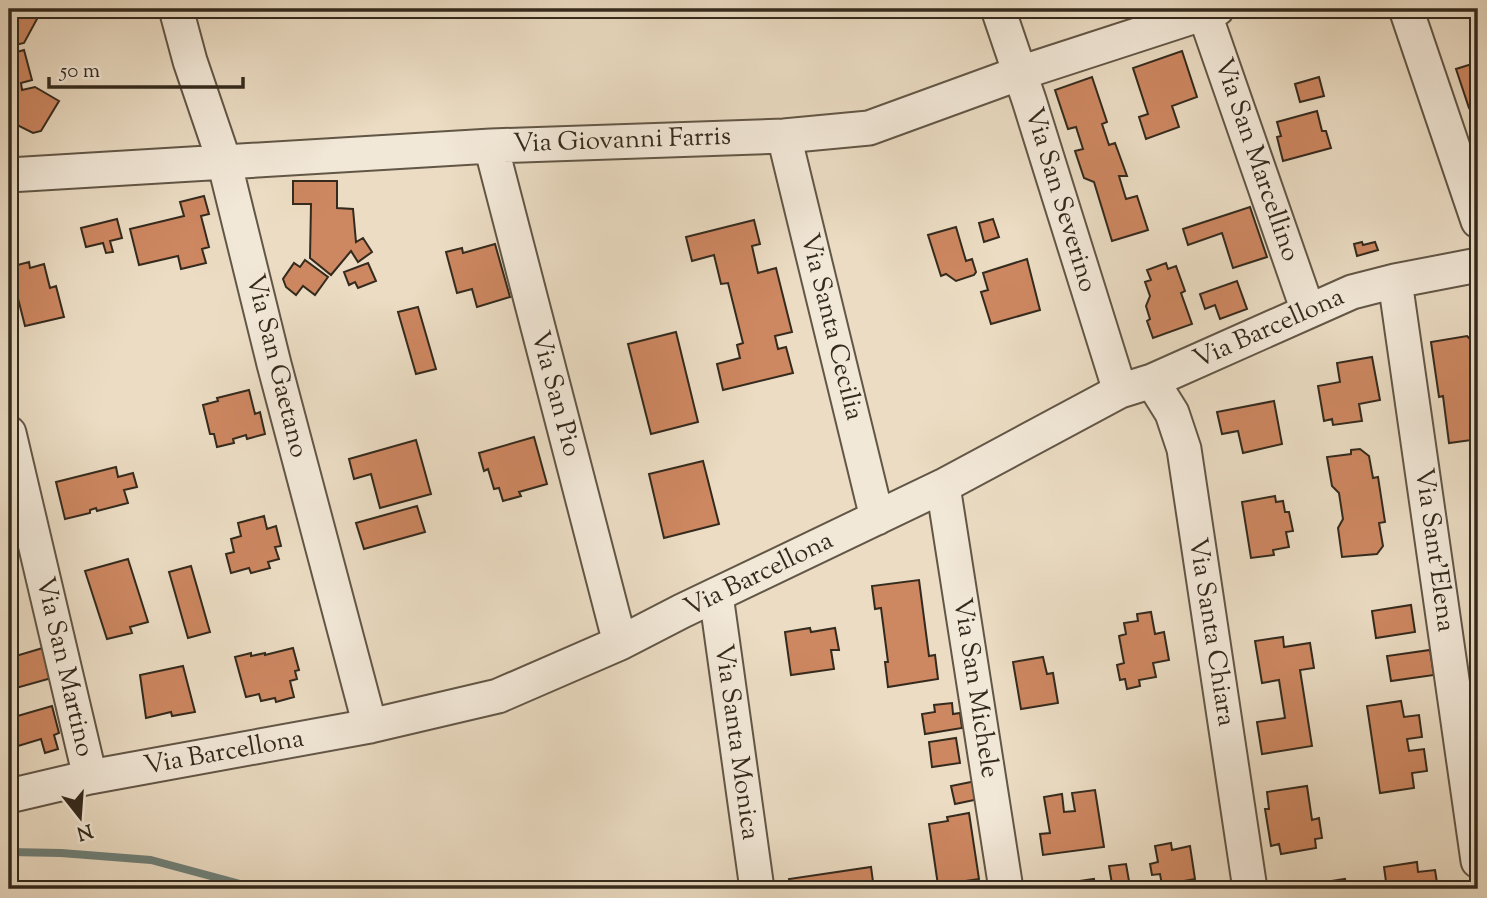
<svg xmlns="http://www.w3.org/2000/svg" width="1487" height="898" viewBox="0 0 1487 898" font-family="'Sorts Mill Goudy',serif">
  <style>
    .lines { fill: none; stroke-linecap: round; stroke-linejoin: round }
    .stream { stroke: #708179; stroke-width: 8 }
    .building { fill: #cd8761; stroke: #342a1d; stroke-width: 2 }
    .minor-casing { stroke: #625646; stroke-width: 37 }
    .minor { stroke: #f2e8d8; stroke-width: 33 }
    .labels { text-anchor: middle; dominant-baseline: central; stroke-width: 5; stroke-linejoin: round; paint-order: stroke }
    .street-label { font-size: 26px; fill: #342a1d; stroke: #f2e8d8 }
  </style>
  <rect width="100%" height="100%" fill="#ebdcc3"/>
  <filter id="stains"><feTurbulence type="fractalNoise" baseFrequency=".00286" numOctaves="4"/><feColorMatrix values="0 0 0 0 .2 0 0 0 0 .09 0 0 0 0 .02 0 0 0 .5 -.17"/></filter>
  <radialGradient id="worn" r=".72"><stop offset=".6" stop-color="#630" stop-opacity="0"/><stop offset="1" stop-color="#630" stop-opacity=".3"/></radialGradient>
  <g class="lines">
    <!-- stream -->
    <path class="stream" d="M9 852 61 853 151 860 244 885 247 889"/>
  </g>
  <!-- building -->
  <path class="building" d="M9 9H19L37 19 24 43 11 46 13 53 24 50 32 80 21 83 22 90 35 87 59 101 41 131 33 133 9 121Z
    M1182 51 1197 97 1172 106 1179 127 1146 139 1139 117 1148 114 1133 68Z
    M1478 62V105L1469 108 1456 69Z
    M1092 77 1107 122 1102 124 1109 145 1115 143 1127 176H1119L1126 199 1137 196 1148 230 1112 241 1094 182 1084 178 1075 151 1083 149 1076 127 1068 129 1055 90Z
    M1319 77 1324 96 1300 102 1295 84Z
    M1317 111 1322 131H1326L1331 148 1283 161 1277 137 1281 136 1277 122Z
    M293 181H337V208L353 209 356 242 363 238 372 252 358 262 351 251 331 275 310 258 311 204H293Z
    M204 196 209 214 201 216 209 247 202 249 206 263 181 269 178 256 139 265 130 229 184 216 180 202Z
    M1250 207 1267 257 1233 268 1222 233 1188 245 1183 229Z
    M117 219 122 238 110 241 113 252 106 253 103 243 86 247 81 228Z
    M993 219 999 237 984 242 979 223Z
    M754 220 760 244 752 246 758 273 776 268 792 332 775 336 778 349 786 347 793 373 723 390 717 364 740 358 737 345 743 343 728 283 721 284 714 255 692 261 686 237Z
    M956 227 966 261 972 259 976 272 974 275 956 281 946 274 941 276 928 235Z
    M1362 242 1363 245 1375 242 1378 250 1357 256 1354 244Z
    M495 244 510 297 477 307 472 289 457 293 446 252 462 248 463 253Z
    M1027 259 1040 310 991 324 981 292 988 290 983 273Z
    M305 260 328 277 315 295 303 286 296 295 286 287 283 279 294 263 300 267Z
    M29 262 30 268 44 264 50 288 56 286 64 317 25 326 10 267Z
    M368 263 376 281 358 288 355 282 349 285 344 272Z
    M1166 263 1168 269 1176 266 1185 291 1181 293 1192 324 1153 338 1147 321 1150 319 1146 306 1150 296 1145 282 1151 280 1147 270Z
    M1237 281 1247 309 1220 319 1215 305 1205 309 1200 294Z
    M418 307 436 369 416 374 398 312Z
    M676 332 698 422 651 434 628 344Z
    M1467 336 1478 347V451L1473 452 1471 440 1449 443 1443 396 1439 397 1431 342Z
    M1372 357 1380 400 1359 404 1362 421 1333 425 1332 419 1324 421 1318 386 1340 382 1337 363Z
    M249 390 255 414 260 412 265 434 247 439 246 435 233 439 234 443 217 447 214 434H210L203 405 218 401 217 398Z
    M1274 401 1282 444 1243 453 1238 431 1222 434 1217 412Z
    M534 437 547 484 519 492 521 496 503 501 499 488 494 489 488 469 484 471 479 453Z
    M416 440 431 494 380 508 371 474 354 479 349 459Z
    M1360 449 1369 456 1373 478 1378 477 1385 522 1379 523 1383 546 1377 554 1342 557 1338 528 1343 519 1339 493 1332 486 1327 457 1351 454V450Z
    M703 461 719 524 664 538 649 474Z
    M116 467 118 477 133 473 137 487 124 490 128 503 97 511 96 508 90 510V513L65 519 56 482Z
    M1275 496 1276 502 1283 501 1285 512H1289L1293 531 1286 532 1289 547 1273 550 1274 555 1251 558 1242 502Z
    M417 506 425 532 364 549 356 523Z
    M264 516 267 529 276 526 281 546 275 547 279 559 268 562 270 568 251 573 249 568 231 573 226 554 234 552 231 539 241 536 238 523Z
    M128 559 148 622 130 627 132 633 107 639 85 571Z
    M191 566 210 632 188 638 169 572Z
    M919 580 929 656 935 655 938 679 888 687 885 662H888L881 608 875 609 872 586Z
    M1411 605 1415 632 1376 638 1372 611Z
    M1151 612 1155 634 1164 632 1169 660 1153 663 1156 677 1139 680 1140 686 1127 689 1125 679 1120 680 1117 665 1124 663 1119 636 1126 634 1124 623 1138 621 1137 614Z
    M810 628 811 632 835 628 839 650H831L834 669 791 675 785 632Z
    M1283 637 1284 647 1310 643 1314 668 1300 670 1312 746 1262 754 1257 722 1285 718 1279 680 1262 683 1255 641Z
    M46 647 55 677 9 690V658Z
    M293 648 299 670 295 671 297 679 290 681 294 697 276 702 275 698 261 701 259 694 246 697 235 657 251 653V656L265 653V655Z
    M1430 650 1434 675 1391 681 1387 656Z
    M1043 657 1047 674 1053 673 1058 703 1021 709 1013 662Z
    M183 666 195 712 172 716 171 712 146 718 140 675Z
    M9 699 14 717 52 706 59 733 54 735 58 749 45 753 41 739 18 746 15 737 9 738Z
    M1401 701 1404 717 1419 715 1422 737 1407 739 1409 751 1424 749 1427 771 1412 773 1414 788 1380 793 1367 706Z
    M952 703 953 714 960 713 962 728 925 734 922 714 935 712 934 705Z
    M956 738 960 763 932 767 929 742Z
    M976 781 979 799 955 804 951 786Z
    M1307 786 1312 820 1319 818 1322 838 1315 839 1316 848 1281 854 1279 844 1271 846 1265 809H1269L1267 792Z
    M1095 790 1104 847 1043 855 1040 834 1050 833 1044 797 1062 794 1064 812 1075 811 1072 793Z
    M969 813 979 879 938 885 929 824 948 821 947 817Z
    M1171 843 1172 850 1190 846 1195 879 1162 885 1160 874 1152 875 1150 864 1158 862 1155 846Z
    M1417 862 1418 872 1435 870 1438 889H1387L1384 867Z
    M1126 864 1129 881 1112 884 1109 866Z
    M871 867 874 889H791L789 879Z
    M1094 879 1095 889H1058V884Z
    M1345 879 1347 889H1286V888Z"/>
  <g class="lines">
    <!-- minor casing -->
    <g class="minor-casing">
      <path id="minor" d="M176 9 190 61 224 161 274 364 370 726
        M998 9 1029 100 1120 391
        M1203 9 1308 311
        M1406 9 1478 221
        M784 136 877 518
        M491 146 620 643
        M9 175 491 146 784 136 869 128 1020 73 1217 9
        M1395 281 1478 861
        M1152 381 1172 413 1184 449 1250 889
        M9 433 90 777
        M943 486 1006 889
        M716 595 757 889
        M9 796 90 777 370 726 498 696 620 643 682 611 943 486 1120 391 1152 381 1352 292 1395 281 1478 265"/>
    </g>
    <!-- minor -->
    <use href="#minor" class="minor"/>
  </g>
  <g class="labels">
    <!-- street labels -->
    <g class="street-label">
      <text transform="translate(622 141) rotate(-2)">Via Giovanni Farris</text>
      <text transform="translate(1256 160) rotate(71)">Via San Marcellino</text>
      <text transform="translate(1060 200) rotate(73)">Via San Severino</text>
      <text transform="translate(831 327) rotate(76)">Via Santa Cecilia</text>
      <text transform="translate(1269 329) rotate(-24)">Via Barcellona</text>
      <text transform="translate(276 366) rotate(76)">Via San Gaetano</text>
      <text transform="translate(555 394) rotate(75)">Via San Pio</text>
      <text transform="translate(1434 550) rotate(82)">Via Sant'Elena</text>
      <text transform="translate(759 575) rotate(-26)">Via Barcellona</text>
      <text transform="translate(1211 632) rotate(81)">Via Santa Chiara</text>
      <text transform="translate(64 667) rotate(77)">Via San Martino</text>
      <text transform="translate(975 688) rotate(81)">Via San Michele</text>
      <text transform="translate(736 742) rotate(82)">Via Santa Monica</text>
      <text transform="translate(224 753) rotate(-10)">Via Barcellona</text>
    </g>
  </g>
  <!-- margin -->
  <rect width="1487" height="898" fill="none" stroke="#ebdcc3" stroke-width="35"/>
  <rect x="10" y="10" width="1466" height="877" fill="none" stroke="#342a1d" stroke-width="3.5"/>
  <rect x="18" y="18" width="1452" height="863" fill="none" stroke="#342a1d" stroke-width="2"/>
  <!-- north arrow -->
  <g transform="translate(80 817) rotate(163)" stroke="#f2e8d8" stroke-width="5" paint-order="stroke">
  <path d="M0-5L12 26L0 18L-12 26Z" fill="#342a1d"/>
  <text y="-10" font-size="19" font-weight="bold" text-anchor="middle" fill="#342a1d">N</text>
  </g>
  <!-- scale -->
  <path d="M49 77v10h194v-10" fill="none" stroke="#342a1d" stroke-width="3.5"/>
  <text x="60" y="77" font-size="21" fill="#342a1d" stroke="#f2e8d8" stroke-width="5" paint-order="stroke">50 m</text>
  <rect width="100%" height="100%" filter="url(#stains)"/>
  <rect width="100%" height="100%" fill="url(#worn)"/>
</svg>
